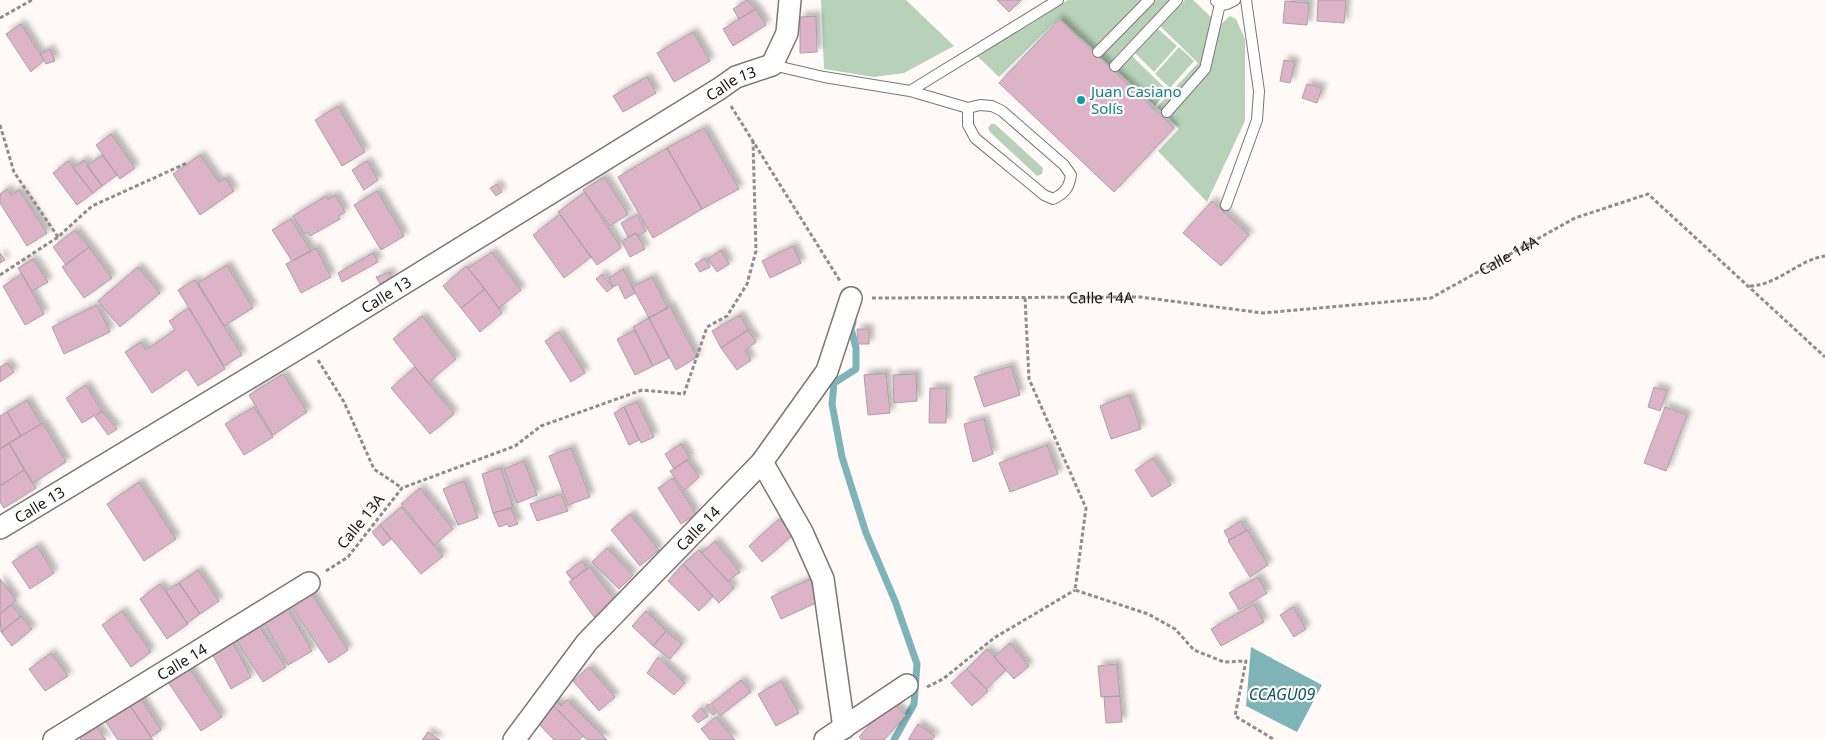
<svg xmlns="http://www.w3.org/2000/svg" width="1825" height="740" viewBox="0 0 1825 740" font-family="'Noto Sans',sans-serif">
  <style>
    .green { fill: #b7d2b9 }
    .water { fill: #7eb3b8 }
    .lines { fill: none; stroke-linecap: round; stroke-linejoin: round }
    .stream { stroke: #7eb3b8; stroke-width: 7 }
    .building { fill: #ddb3c7; stroke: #a7a1a4; filter: url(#shadow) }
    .service-casing { stroke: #7b7673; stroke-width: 12 }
    .minor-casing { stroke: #7b7673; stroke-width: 24 }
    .path { stroke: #8f8c8a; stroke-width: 3; stroke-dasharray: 4 2.5; stroke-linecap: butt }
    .service { stroke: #fff; stroke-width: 10 }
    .minor { stroke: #fff; stroke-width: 21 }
    .culture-dot { fill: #0f9aa8; stroke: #fffaf8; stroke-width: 2 }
    .labels { text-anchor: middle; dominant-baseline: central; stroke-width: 4.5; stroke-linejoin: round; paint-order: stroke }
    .street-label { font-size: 15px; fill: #171614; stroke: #fffaf8 }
    .culture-label { font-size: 15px; fill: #0d838f; stroke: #fffaf8; text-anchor: start }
    .water-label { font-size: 16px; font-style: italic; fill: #09585e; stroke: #fffaf8 }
  </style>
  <defs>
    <filter id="shadow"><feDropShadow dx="4.5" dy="-4.5" stdDeviation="2.5" flood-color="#0004"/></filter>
  </defs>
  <rect width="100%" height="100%" fill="#fffaf8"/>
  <!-- green -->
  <path class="green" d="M821 0H906L954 46 904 73 874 77 824 69Z
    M1068 0H1142L1093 49 1059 18 999 77 976 55Z
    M1155 0H1170L1109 65 1100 57Z
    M1185 0H1193L1212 18 1201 67 1161 111 1157 107 1198 63 1160 26Z
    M1230 16 1236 19 1245 39V121L1207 202 1158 151 1179 129 1168 117 1209 72 1220 25Z
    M1157 28 1177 46 1154 72 1134 52Z
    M1179 47 1194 61 1170 88 1155 74Z
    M1132 56 1168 91 1155 106 1117 71Z
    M991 124H995L1043 168 1042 174 1037 176 990 132 988 128Z"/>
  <!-- water -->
  <path class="water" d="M1251 647 1322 685 1297 732 1246 706Z"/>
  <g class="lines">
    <!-- stream -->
    <path class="stream" d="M853 322 851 329 856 348V369L834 383 832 404 842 457 866 533 895 601 917 664 914 704 894 740"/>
  </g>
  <!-- building -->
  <path class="building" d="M747 0 755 9 739 19 733 9Z
    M997 0H1021L1009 12Z
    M1318 0H1346L1344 23 1317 21Z
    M1285 1 1309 3 1307 25 1283 23Z
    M756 9 766 25 733 46 723 29Z
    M816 16 817 52 800 53V17Z
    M1059 19 1174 128 1114 192 999 83Z
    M21 24 44 60 31 72 6 34Z
    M693 32 710 61 674 82 657 53Z
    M50 49 55 61 46 64 40 54Z
    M1284 60 1295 62 1290 83 1280 81Z
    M647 77 656 93 623 112 613 96Z
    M1307 84 1322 88 1317 103 1302 98Z
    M338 106 365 152 342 166 315 120Z
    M704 128 739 189 702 209 667 148Z
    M111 134 135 168 120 179 96 145Z
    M667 148 702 209 653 238 618 177Z
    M102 155 117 175 102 186 87 166Z
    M200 155 219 182 225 178 234 191 200 215 173 174Z
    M84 160 102 186 93 193 73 168Z
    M68 161 93 193 77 205 53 173Z
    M367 161 378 180 364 190 352 170Z
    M604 177 628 214 610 226 583 190Z
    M497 184 502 192 496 196 490 188Z
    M7 189 11 195 19 190 47 233 27 246 0 203V194Z
    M377 191 404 236 381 250 354 205Z
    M585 192 621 248 597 265 558 212Z
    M335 195 345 212 338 216 340 219 310 236 308 232 304 234 293 216 326 196 328 200Z
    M1212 201 1249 235 1221 266 1183 233Z
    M560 214 591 257 564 278 533 235Z
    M637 215 646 231 638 236 636 233 628 237 621 223Z
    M291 219 311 251 292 261 272 230Z
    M75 230 89 247 66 265 53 247Z
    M636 233 645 249 630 257 622 241Z
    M793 246 801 263 770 278 762 261Z
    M89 247 112 278 84 298 62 267Z
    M316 248 331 277 301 293 286 264Z
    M721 250 729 264 717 272 708 259Z
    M492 252 521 290 499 308 468 268Z
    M0 253 5 260 0 263Z
    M373 253 378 262 342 282 338 273Z
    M705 258 710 267 700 272 695 264Z
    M33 259 48 282 32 291 18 268Z
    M227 265 253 308 224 326 198 283Z
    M466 266 485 289 461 308 443 286Z
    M138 267 160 293 120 327 98 301Z
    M623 269 635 293 625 299 618 284 613 287 609 278Z
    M390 272 392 279 380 284 376 277Z
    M22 274 44 314 25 325 3 286Z
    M602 274 613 287 607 292 596 279Z
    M652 277 668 308 649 318 632 287Z
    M195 280 242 355 224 366 178 290Z
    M485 289 502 313 480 332 461 308Z
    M97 305 110 332 64 354 52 327Z
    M670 306 697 357 676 370 649 318Z
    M189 308 225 369 198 386 187 369 152 393 125 352 141 342 146 350 175 330 169 321Z
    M740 315 748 330 721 348 712 331Z
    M422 316 456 359 428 383 393 339Z
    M649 318 669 358 653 366 633 327Z
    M857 329H869V344H858Z
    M635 330 653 366 635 375 617 339Z
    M748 330 756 342 745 350 751 360 737 370 721 348Z
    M559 332 585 373 571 382 545 341Z
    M7 363 14 372 0 382V367Z
    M1011 366 1020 395 984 407 974 377Z
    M415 367 454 414 430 434 391 388Z
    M886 373 890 413 868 415 864 375Z
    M283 374 307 412 273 435 249 395Z
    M916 374 917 401 894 403 893 375Z
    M86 385 102 411 82 423 66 398Z
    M1654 387 1667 391 1660 411 1648 407Z
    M930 388H947L946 423H929Z
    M1129 395 1141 429 1111 439 1100 406Z
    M27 400 41 424 21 436 7 412Z
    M637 402 654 437 641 443 624 407Z
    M254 407 273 437 244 455 225 424Z
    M624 407 639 440 629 445 614 413Z
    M1665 407 1687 415 1666 471 1644 463Z
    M102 411 117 429 108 435 95 417Z
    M7 412 21 436 0 449V416Z
    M984 419 993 454 973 462 964 424Z
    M43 423 66 462 33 483 9 443Z
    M9 443 24 470 0 486V449Z
    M681 444 690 458 674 469 665 454Z
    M1047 445 1058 474 1010 492 999 463Z
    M571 448 590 497 568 505 549 456Z
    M1153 458 1171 485 1152 497 1135 470Z
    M687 460 699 477 684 491 670 471Z
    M524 461 537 495 517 503 504 469Z
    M501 468 513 507 493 513 482 474Z
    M24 470 36 488 4 508 0 502V486Z
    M673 478 696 514 681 524 658 488Z
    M464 481 478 518 458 525 443 489Z
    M139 482 176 539 144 561 107 504Z
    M420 488 453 529 434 545 401 504Z
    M561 494 568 511 537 521 530 504Z
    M401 507 443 556 421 574 380 525Z
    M511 508 518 524 509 527 508 524 499 527 493 513Z
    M630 514 659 550 640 566 611 530Z
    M779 519 793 535 762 562 749 546Z
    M1241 521 1246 531 1229 540 1224 531Z
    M380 525 391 539 383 546 372 532Z
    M1247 530 1268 565 1250 577 1228 541Z
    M715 541 740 572 728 581 702 553Z
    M37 546 54 573 30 589 12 562Z
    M607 548 633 575 619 589 592 562Z
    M699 550 734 588 719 603 683 564Z
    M582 561 587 568 572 580 566 572Z
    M683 564 713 596 699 611 668 581Z
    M590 567 615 601 594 617 569 582Z
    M198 570 219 601 200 614 179 583Z
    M1258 577 1267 593 1239 610 1229 593Z
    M0 579 16 600 0 614Z
    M810 579 820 601 781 619 771 597Z
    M179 583 200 614 187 623 166 591Z
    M160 584 188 624 167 639 140 599Z
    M308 588 348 650 329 663 288 601Z
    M285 604 312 651 288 665 261 617Z
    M1254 604 1264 622 1221 646 1211 629Z
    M11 605 21 616 1 632 0 614Z
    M1293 607 1306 629 1294 637 1280 615Z
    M122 611 151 652 131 667 102 625Z
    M646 611 666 631 653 646 632 626Z
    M21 616 32 629 12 646 1 632Z
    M256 621 286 667 263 682 233 635Z
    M666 631 682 644 670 659 653 646Z
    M231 639 251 677 231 689 210 650Z
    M1010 643 1029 666 1014 679 994 657Z
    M987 649 1006 670 986 689 967 669Z
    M51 653 68 676 45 691 29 669Z
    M658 657 685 683 674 695 647 673Z
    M1117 664 1120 696 1101 697 1098 666Z
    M187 665 222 717 201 731 166 679Z
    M589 667 615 697 599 711 573 681Z
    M967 669 988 691 972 706 951 683Z
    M741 680 751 692 720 716 711 704Z
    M781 681 799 713 776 726 758 694Z
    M1120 696 1122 722 1106 723 1104 697Z
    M140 697 161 730 151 737 129 704Z
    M555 700 561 706 567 700 607 740H587L552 704Z
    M890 701 906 715 884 740H862L859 737Z
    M129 704 153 740H118L105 721Z
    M552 704 583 736 579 740H554L535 720Z
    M709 704 716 713 713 715 706 706Z
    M701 708 708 716 698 723 692 716Z
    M716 717 735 740H710L701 729Z
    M918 724 935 736 932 740H908Z
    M97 727 106 740H81L80 738Z
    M428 732 440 740H422Z"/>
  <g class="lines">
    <!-- service casing -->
    <g class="service-casing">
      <path id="service" d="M1216 1C1223 7 1228 4 1235 0
        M1098 52 1149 0
        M772 65 824 77 910 91 968 108 980 105 992 106 1002 111 1064 165 1071 175C1069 188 1065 193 1053 199L1044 195 1032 185 975 138 968 125V108
        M1115 66 1177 0
        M910 91 1058 0
        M1167 112 1205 69 1220 4
        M1226 205 1257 120 1259 91 1246 0"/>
    </g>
    <!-- minor casing -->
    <g class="minor-casing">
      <g id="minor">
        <path d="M762 462 802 532 823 579 844 728"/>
        <path id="s2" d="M0 528 307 343 719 89 736 77 772 65 787 33 790 0"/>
        <path id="s3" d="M54 740 309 583"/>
        <path id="s4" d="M514 740 587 642 762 462 827 371 851 298"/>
        <path d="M825 740 907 685"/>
      </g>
    </g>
    <!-- path -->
    <g class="path">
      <path d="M0 18 32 0"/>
      <path d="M731 106 840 281"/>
      <path d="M0 125 14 172 58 237"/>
      <path d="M0 275 58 237 92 206 187 163"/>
      <path d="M1750 286C1778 285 1798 260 1825 256"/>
      <path id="s1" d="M872 298 1140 297 1263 313 1431 298 1575 218 1648 194 1825 357"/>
      <path d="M1025 298 1029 379 1086 508 1075 590 1148 614 1175 629 1194 650 1224 662 1246 661 1235 716 1275 740"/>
      <path d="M318 360 344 402 374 469 402 488"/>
      <path d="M326 571 348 557 402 488 515 446 541 426 642 390 684 394 707 327 727 316 747 284 756 251 753 141"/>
      <path d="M927 687 943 679 994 638 1075 590"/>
    </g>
    <!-- service -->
    <use href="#service" class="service"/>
    <!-- minor -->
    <use href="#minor" class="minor"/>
  </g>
  <!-- markers -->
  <circle class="culture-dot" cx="1081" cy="100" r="5"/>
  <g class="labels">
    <!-- street labels -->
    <g class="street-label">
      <text stroke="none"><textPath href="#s2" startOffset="856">Calle 13</textPath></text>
      <text stroke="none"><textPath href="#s1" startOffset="649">Calle 14A</textPath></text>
      <text stroke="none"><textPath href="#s2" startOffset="451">Calle 13</textPath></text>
      <text stroke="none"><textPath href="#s1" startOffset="229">Calle 14A</textPath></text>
      <text stroke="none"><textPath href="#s2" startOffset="46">Calle 13</textPath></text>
      <text transform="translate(360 521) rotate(-51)">Calle 13A</text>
      <text stroke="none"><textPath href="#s4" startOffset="281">Calle 14</textPath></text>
      <text stroke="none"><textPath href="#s3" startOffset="150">Calle 14</textPath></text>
    </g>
    <!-- culture labels -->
    <g class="culture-label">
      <text x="1091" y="91">Juan Casiano<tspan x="1091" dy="17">Solís</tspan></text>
    </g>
    <!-- water labels -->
    <g class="water-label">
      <text x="1282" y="694">CCAGU09</text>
    </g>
  </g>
</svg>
